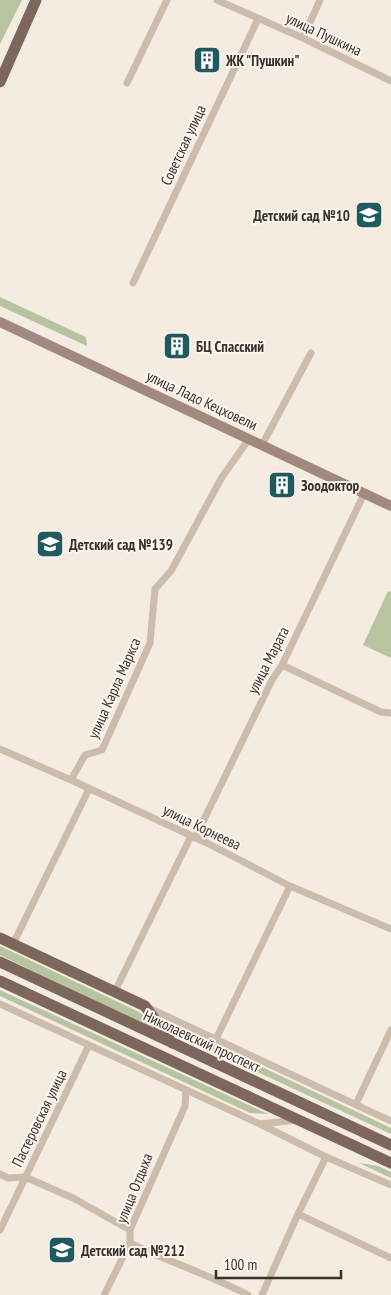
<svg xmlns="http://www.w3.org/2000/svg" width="391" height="1295" viewBox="0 0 391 1295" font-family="'PT Sans Narrow',sans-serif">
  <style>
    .green { fill: #b8c4a0 }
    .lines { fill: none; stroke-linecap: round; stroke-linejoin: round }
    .street { stroke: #cdbbac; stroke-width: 7 }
    .secondary { stroke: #a18a7d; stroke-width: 10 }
    .primary { stroke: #7d675c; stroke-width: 11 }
    .labels { text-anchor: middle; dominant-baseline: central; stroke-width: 4; stroke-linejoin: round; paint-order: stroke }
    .street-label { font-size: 15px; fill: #3b302b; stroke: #fbf5ee }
    .poi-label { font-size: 15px; font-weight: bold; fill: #3b302b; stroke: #fbf5ee; text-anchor: start }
  </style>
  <rect width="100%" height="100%" fill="#f4ebe1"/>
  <!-- green -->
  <path class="green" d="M0 0H22L0 44Z
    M0 297 86 337 87 346 0 306Z
    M388 591 391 592V658L363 645Z
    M0 946 137 1011 150 1020 155 1030 0 955Z
    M0 990 268 1114 250 1113 0 996Z
    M165 1021 391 1128V1134L171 1032Z
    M359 1163 378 1166 391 1172V1178Z"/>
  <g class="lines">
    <!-- street -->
    <path class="street" d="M217 0 303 38 391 81
      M303 38 320 0
      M127 83 167 0
      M133 283 258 19
      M262 445 311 353
      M282 665 381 712 391 713
      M0 749 71 780 207 843 290 886 391 929
      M71 780 85 755 102 750 150 643 155 589 171 571 222 477 249 439
      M13 944 89 789
      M115 991 191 836 195 838 272 680 282 665 364 494
      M0 1004 260 1124 326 1157 391 1185
      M149 1008 391 1121
      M216 1039 290 886
      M356 1104 391 1030
      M260 1124 297 1120
      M0 1174 8 1178 25 1177 73 1198 130 1230V1243C169 1262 210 1275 248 1295
      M298 1214 391 1258
      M0 1230 89 1045
      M104 1295 130 1243V1230L185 1106 186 1090
      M262 1295 298 1214 326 1157"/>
    <!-- secondary -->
    <path class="secondary" d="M0 322 391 506"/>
    <!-- primary -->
    <path class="primary" d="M0 82 36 0
      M0 938 145 1006 172 1043
      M0 962 391 1145
      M0 981 391 1163"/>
  </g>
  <!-- icons -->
  <defs>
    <g id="building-square" transform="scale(1.4375)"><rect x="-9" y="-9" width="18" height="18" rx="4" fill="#1f5a5e" stroke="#fbf5ee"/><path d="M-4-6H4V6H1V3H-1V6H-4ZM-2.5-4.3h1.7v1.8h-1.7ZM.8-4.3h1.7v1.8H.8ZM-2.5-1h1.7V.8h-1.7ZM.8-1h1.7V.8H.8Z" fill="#fff"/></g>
    <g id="school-square" transform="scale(1.4375)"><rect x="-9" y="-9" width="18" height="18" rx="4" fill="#1f5a5e" stroke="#fbf5ee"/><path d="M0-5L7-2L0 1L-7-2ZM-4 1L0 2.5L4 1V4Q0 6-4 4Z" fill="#fff"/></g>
  </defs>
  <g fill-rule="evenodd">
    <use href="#building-square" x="207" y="60"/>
    <use href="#school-square" x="369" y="215"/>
    <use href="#building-square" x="177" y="346"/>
    <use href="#building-square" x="282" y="485"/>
    <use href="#school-square" x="50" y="544"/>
    <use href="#school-square" x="62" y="1250"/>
  </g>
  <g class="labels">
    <!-- street labels -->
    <g class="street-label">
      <text transform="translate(324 34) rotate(25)">улица Пушкина</text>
      <text transform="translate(183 145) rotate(-65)">Советская улица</text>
      <text transform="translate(202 400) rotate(25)">улица Ладо Кецховели</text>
      <text transform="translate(268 660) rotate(-63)">улица Марата</text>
      <text transform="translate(114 688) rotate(-66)">улица Карла Маркса</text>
      <text transform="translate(202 827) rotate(26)">улица Корнеева</text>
      <text transform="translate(202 1041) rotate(25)">Николаевский проспект</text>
      <text transform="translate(39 1118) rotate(-64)">Пастеровская улица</text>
      <text transform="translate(134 1188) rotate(-68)">улица Отдыха</text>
    </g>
    <!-- poi labels -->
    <g class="poi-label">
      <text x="226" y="60">ЖК "Пушкин"</text>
      <text x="350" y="215" text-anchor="end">Детский сад №10</text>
      <text x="196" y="346">БЦ Спасский</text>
      <text x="301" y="485">Зоодоктор</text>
      <text x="69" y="544">Детский сад №139</text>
      <text x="81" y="1250">Детский сад №212</text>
    </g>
  </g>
  <!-- scale -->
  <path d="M216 1270v8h125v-8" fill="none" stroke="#3b302b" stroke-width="2.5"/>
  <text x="224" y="1270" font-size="15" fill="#3b302b" stroke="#fbf5ee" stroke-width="4" paint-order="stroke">100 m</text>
</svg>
